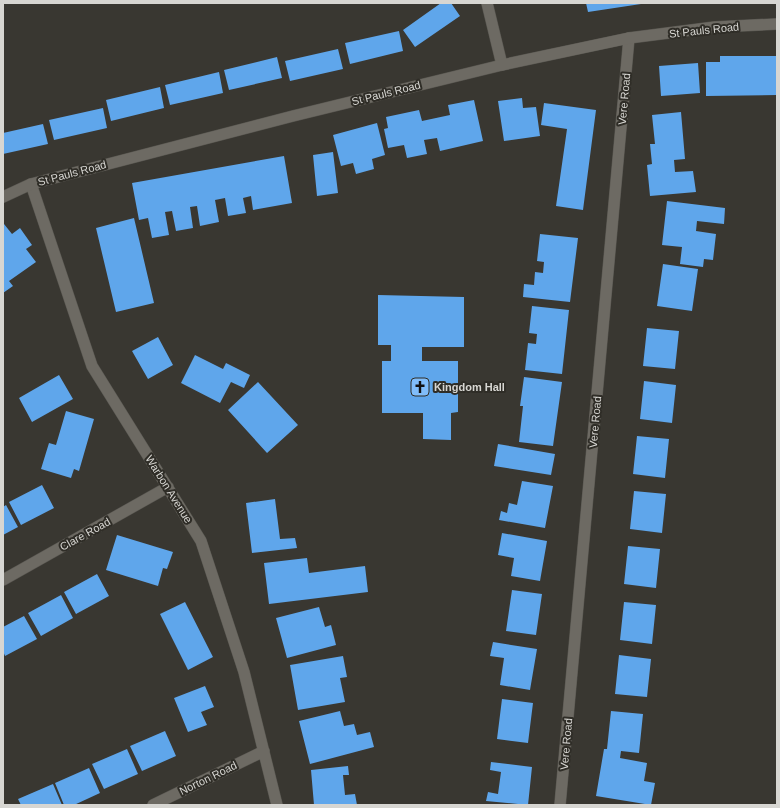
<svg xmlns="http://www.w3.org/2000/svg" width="780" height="808" viewBox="0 0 780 808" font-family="Helvetica,sans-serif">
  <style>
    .building { fill: #5fa6eb }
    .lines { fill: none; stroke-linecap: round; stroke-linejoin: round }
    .minor-casing { stroke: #585650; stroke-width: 12 }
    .tertiary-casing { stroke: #585650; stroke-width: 12 }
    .minor { stroke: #6d6a63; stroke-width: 11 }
    .tertiary { stroke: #6d6a63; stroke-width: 11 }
    .labels { text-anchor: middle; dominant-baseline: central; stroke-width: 4; stroke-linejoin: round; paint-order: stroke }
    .street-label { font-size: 11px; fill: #d7d6d2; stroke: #2f2d27 }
    .poi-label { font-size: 11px; font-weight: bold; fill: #d7d6d2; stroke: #2f2d27; text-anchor: start }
  </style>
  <rect width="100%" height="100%" fill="#393731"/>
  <!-- building -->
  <path class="building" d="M441 3H451L460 16 415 47 403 30Z
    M586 3H641V4L588 12Z
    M399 31 403 51 350 64 345 43Z
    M338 49 343 69 290 81 285 61Z
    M720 56H777V95L706 96V62H720Z
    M277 57 282 78 229 90 224 70Z
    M698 63 700 93 661 96 659 66Z
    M219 72 223 93 170 105 165 85Z
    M160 87 164 108 111 121 106 100Z
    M522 98 523 108 536 107 540 136 504 141 498 101Z
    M474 100 483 141 440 151 437 138 424 140 427 154 407 158 404 145 388 148 384 129 388 128 386 117 419 110 422 121 450 115 448 105Z
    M544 103 596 110 583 210 556 206 567 129 541 125Z
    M103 108 107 128 54 140 49 120Z
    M681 112 685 159 674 160 675 172 693 171 696 192 650 196 647 165 652 164 650 144H655L652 115Z
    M377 123 385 155 372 159 374 169 356 174 353 163 341 166 333 135Z
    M43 124 48 144 3 154V133Z
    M333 152 338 193 317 196 313 155Z
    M284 156 292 203 253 210 251 196 243 198 246 213 228 216 225 198 215 200 219 222 200 226 197 206 190 207 193 228 176 231 172 211 165 212 169 235 152 238 148 218 139 220 132 183Z
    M667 201 725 208 724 224 697 221 696 231 716 234 713 260 704 259 703 267 680 264 682 247 662 245Z
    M134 218 154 303 116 312 96 228Z
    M3 224H4L12 234 20 228 32 245 26 249 36 262 9 281 13 286 3 293Z
    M540 234 578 238 570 302 523 297 524 284 534 285 535 272 543 273 544 262 537 261Z
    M663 264 698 269 692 311 657 306Z
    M378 295 464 297V347H422V361H458V412L451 413V440L423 439V413H382V361H391V345H378Z
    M532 306 569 310 562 374 525 370 528 343 536 344 537 334 529 333Z
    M647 328 679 331 675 369 643 366Z
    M158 337 173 365 148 379 132 351Z
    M195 355 223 369 226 363 250 375 244 388 231 382 220 403 181 383Z
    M59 375 73 399 32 422 19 398Z
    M524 377 562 382 553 446 519 442 523 406H520Z
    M644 381 676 385 672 423 640 419Z
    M258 382 298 425 267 453 228 410Z
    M66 411 94 419 79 471 74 469 71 478 41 469 49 443 56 445Z
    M637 436 669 439 665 478 633 474Z
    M498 444 555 454 551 475 494 466Z
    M522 481 553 486 545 528 499 520 501 511 507 513 509 503 517 505Z
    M42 485 54 508 21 525 9 502Z
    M634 491 666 494 662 533 630 529Z
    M275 499 280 539 295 538 297 548 252 553 246 503Z
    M6 505 18 527 3 535V507Z
    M502 533 547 541 540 581 511 576 514 558 498 555Z
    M117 535 173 552 167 569 163 568 158 586 106 570Z
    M628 546 660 549 656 588 624 584Z
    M307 558 309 573 365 566 368 592 269 604 264 563Z
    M97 574 109 596 76 614 64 592Z
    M512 590 542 594 536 635 506 631Z
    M61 595 73 618 41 636 28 613Z
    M185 602 213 657 188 670 160 614Z
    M624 602 656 605 652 644 620 640Z
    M319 607 325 627 331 625 336 645 287 658 276 618Z
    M24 616 37 639 5 656 3 651V627Z
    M493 642 537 649 530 690 500 685 504 658 490 656Z
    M619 655 651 659 647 697 615 694Z
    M343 656 347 677 340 678 345 702 298 710 290 665Z
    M205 686 214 707 201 712 207 725 188 732 174 698Z
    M502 699 533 703 528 743 497 739Z
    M340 711 344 726 354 724 357 735 370 732 374 747 310 764 299 721Z
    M611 711 643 714 639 753 621 751 620 758 647 763 644 781 655 783 651 805 596 796 604 749H607Z
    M165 731 176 756 142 771 130 746Z
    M127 749 138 774 104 789 92 764Z
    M491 762 532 767 528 805 486 801 488 792 498 794 501 772 490 770Z
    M348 766 349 775H343L345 795 355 794 357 805H314L311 770Z
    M89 768 100 793 74 805H64L55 783Z
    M53 784 62 805H21L18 799Z"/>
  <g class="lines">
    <!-- minor casing -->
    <g class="minor-casing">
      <path id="minor" d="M487 3 502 65
        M31 184 92 366 201 541 244 672 277 805
        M3 580 168 487
        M153 805 264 751
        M560 805 629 38"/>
    </g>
    <!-- tertiary casing -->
    <g class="tertiary-casing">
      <path id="tertiary" d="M3 197 31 184 293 116 502 65 629 38 715 27 777 24"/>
    </g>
    <!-- minor -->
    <use href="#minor" class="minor"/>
    <!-- tertiary -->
    <use href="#tertiary" class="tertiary"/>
  </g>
  <!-- icons -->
  <defs>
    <g id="church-square" transform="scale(1)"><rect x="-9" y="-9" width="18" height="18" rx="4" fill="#80bdfa" stroke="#2f2d27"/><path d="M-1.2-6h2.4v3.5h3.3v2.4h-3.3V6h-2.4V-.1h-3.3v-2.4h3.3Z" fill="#111"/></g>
  </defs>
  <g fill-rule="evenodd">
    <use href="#church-square" x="420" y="387"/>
  </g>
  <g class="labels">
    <!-- street labels -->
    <g class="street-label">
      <text transform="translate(704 30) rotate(-6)">St Pauls Road</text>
      <text transform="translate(386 93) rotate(-14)">St Pauls Road</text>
      <text transform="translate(624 99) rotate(-85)">Vere Road</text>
      <text transform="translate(72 173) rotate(-15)">St Pauls Road</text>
      <text transform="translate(595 422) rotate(-85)">Vere Road</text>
      <text transform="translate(169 489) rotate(58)">Warbon Avenue</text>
      <text transform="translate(85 534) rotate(-29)">Clare Road</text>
      <text transform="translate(566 744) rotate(-85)">Vere Road</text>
      <text transform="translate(208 778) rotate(-26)">Norton Road</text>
    </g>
    <!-- poi labels -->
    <g class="poi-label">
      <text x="434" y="387">Kingdom Hall</text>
    </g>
  </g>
  <!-- border -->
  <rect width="780" height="808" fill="none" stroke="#d7d6d2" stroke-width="8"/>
</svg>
